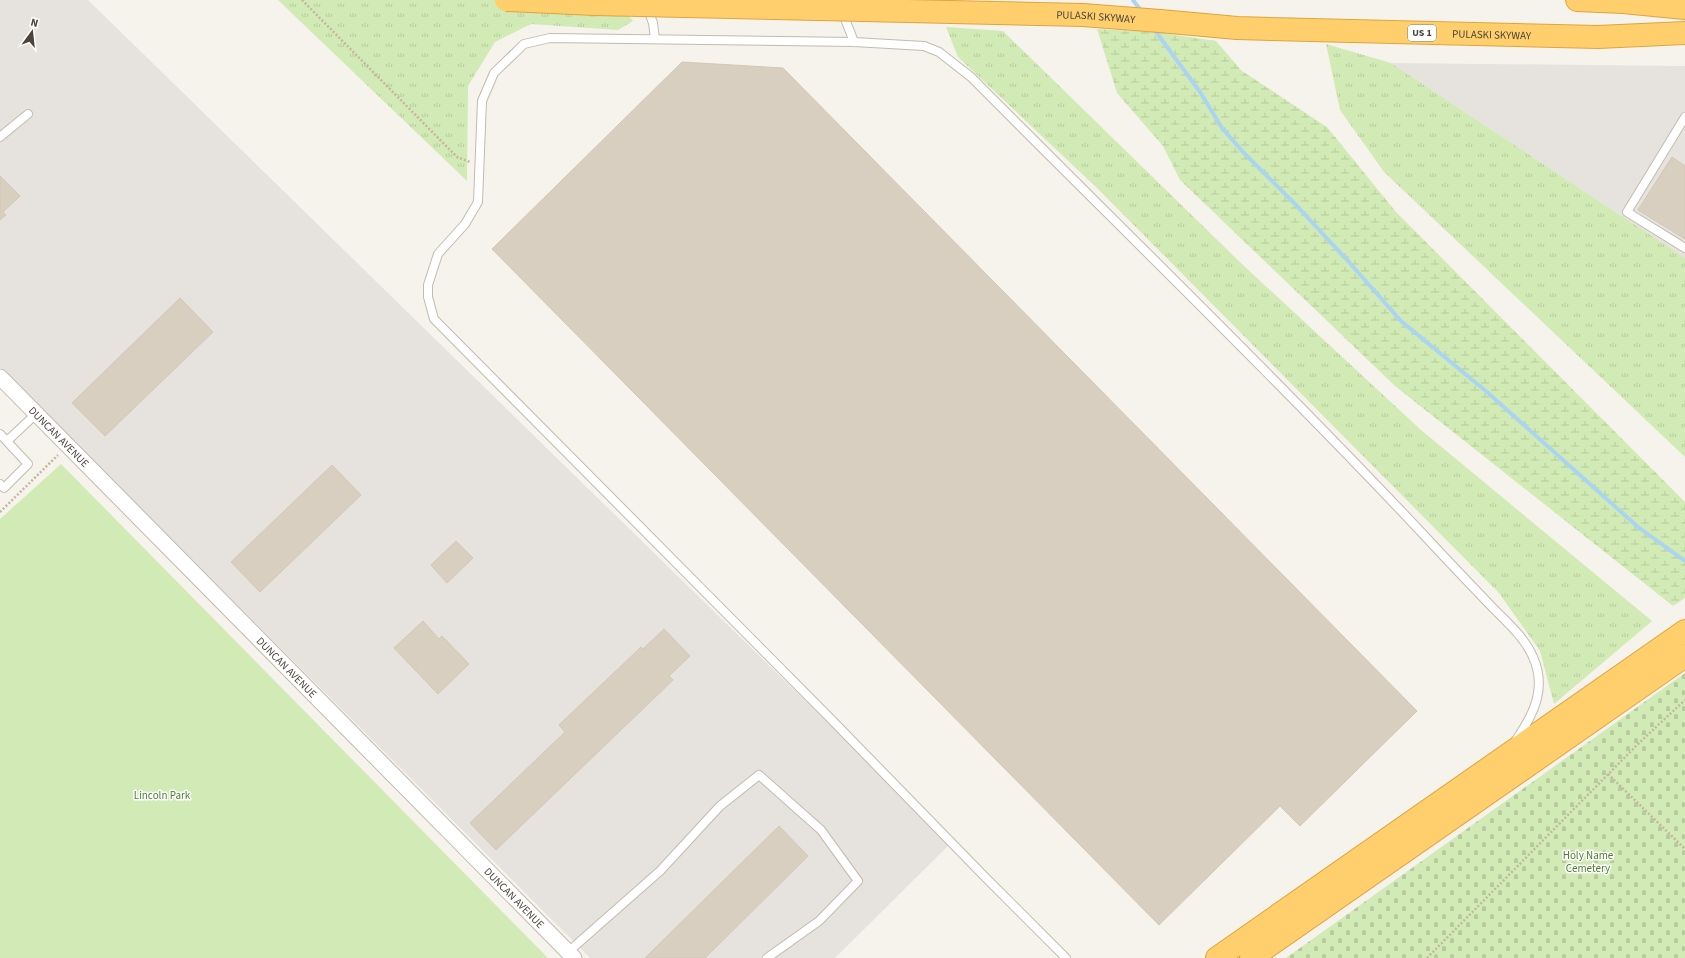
<svg xmlns="http://www.w3.org/2000/svg" width="1685" height="958" viewBox="0 0 1685 958" font-family="'Source Sans 3',sans-serif">
  <style>
    .industrial { fill: #e6e2dd }
    .grass { fill: url(#grass-tufts) }
    .wetland { fill: url(#wetland-marsh) }
    .cemetery { fill: url(#cemetery-stones) }
    .green { fill: #d2eab5 }
    .lines { fill: none; stroke-linecap: round; stroke-linejoin: round }
    .stream { stroke: #a9d4f2; stroke-width: 4 }
    .building { fill: #d8cfc1; stroke: #d3c7b4 }
    .lane-casing { stroke: #c2bbae; stroke-width: 10 }
    .street-casing { stroke: #c2bbae; stroke-width: 17 }
    .highway-casing { stroke: #e0a43c; stroke-width: 24 }
    .path { stroke: #c4b79f; stroke-width: 2.5; stroke-dasharray: 2 2; stroke-linecap: butt }
    .lane { stroke: #fff; stroke-width: 8 }
    .street { stroke: #fff; stroke-width: 15 }
    .highway { stroke: #ffcf6e; stroke-width: 22 }
    .highway-bridge-casing { stroke: #e0a43c; stroke-width: 24; stroke-linecap: butt }
    .highway-bridge { stroke: #ffcf6e; stroke-width: 22 }
    .labels { text-anchor: middle; dominant-baseline: central; stroke-width: 3; stroke-linejoin: round; paint-order: stroke }
    .shield { fill: #fff; stroke: #817c74; stroke-width: 1 }
    .shield-label { font-size: 10px; font-weight: bold; fill: #4b4439 }
    .street-label { font-size: 11px; fill: #4b4439; stroke: #fff }
    .park-label { font-size: 11px; fill: #4a7f2a; stroke: #fff }
  </style>
  <defs>
    <pattern id="grass-tufts" width="24" height="20" patternUnits="userSpaceOnUse"><rect width="24" height="20" fill="#d2eab5"/><path d="M3 7l-1-3M5 7V3M7 7l1-3M15 17l-1-3M17 17v-4M19 17l1-3" fill="none" stroke="#b6ca9c"/></pattern>
    <pattern id="wetland-marsh" width="20" height="14" patternUnits="userSpaceOnUse"><rect width="20" height="14" fill="#d2eab5"/><path d="M1 5h8M5 5V1M11 12h8M15 12V8" fill="none" stroke="#b6ca9c"/></pattern>
    <pattern id="cemetery-stones" width="16" height="16" patternUnits="userSpaceOnUse"><rect width="16" height="16" fill="#d2eab5"/><path d="M2 7V4a2 2 0 0 1 4 0v3zM10 15v-3a2 2 0 0 1 4 0v3z" fill="#b6ca9c"/></pattern>
  </defs>
  <rect width="100%" height="100%" fill="#f6f3ec"/>
  <!-- industrial -->
  <path class="industrial" d="M0 0H88L951 843 835 958H590L0 367Z
    M1391 63 1685 66V258Z"/>
  <!-- grass -->
  <path class="grass" d="M278 0H616L633 21 618 30 531 24 495 42 468 86 467 181Z
    M946 27 1003 31 1244 266 1421 430 1652 621 1554 704 1540 651 1499 593 1097 188 958 57Z
    M1326 44 1391 63 1685 258V457L1384 172 1340 110Z"/>
  <!-- wetland -->
  <path class="wetland" d="M1097 29 1156 32 1216 41 1242 71 1327 127 1396 212 1685 502V598L1673 606 1395 386 1180 180 1163 146 1117 93Z"/>
  <!-- cemetery -->
  <path class="cemetery" d="M1685 673V958H1286Z"/>
  <!-- green -->
  <path class="green" d="M61 464 548 958H0V519Z"/>
  <g class="lines">
    <!-- stream -->
    <path class="stream" d="M1133 0 1142 12
      M1154 29 1200 92 1222 128 1243 152 1296 205 1348 261 1401 321 1487 392 1638 527 1685 561"/>
  </g>
  <!-- building -->
  <path class="building" d="M682 62 783 68 1417 711 1300 826 1280 806 1159 925 492 249Z
    M1672 157 1685 166V239L1638 210Z
    M0 176 20 196 3 212 6 215 0 220Z
    M180 298 213 332 105 436 72 403Z
    M332 465 361 495 260 592 231 562Z
    M456 541 473 558 447 583 431 565Z
    M423 621 439 639 442 636 469 664 438 694 394 648Z
    M664 629 690 656 669 676 673 680 496 850 470 823 565 732 559 725 641 647 643 649Z
    M779 826 808 856 705 958H645Z"/>
  <g class="lines">
    <!-- lane casing -->
    <g class="lane-casing">
      <path id="lane" d="M647 7 653 23 655 39
        M842 11 854 42
        M1685 117 1627 212 1685 248
        M0 137 28 114
        M0 434 28 464 4 488 0 484
        M7 441 36 414
        M568 952 660 871 720 806 759 775 821 830 858 881 819 921 767 958
        M1066 958 985 877 829 717 434 319 428 297V285L438 254 465 224 478 202 482 101 494 73 524 44 550 38 854 42 924 46 939 52 971 77C1121 228 1275 377 1422 533 1445 558 1469 583 1493 608 1507 622 1525 638 1533 657 1547 688 1534 714 1516 740"/>
    </g>
    <!-- street casing -->
    <g class="street-casing">
      <g id="street">
        <path id="s1" d="M0 377 574 958"/>
      </g>
    </g>
    <!-- highway casing -->
    <g class="highway-casing">
      <g id="highway">
        <path d="M1577 0 1623 2 1685 8"/>
        <path id="s2" d="M1160 21 1237 28 1311 30 1598 37 1685 33"/>
        <path d="M1217 958 1685 631"/>
        <path d="M1251 958 1685 656"/>
      </g>
    </g>
    <!-- path -->
    <path class="path" d="M302 0 457 157 470 162
      M0 512 58 455
      M1608 774 1685 849
      M1427 958 1639 743 1685 700"/>
    <!-- lane -->
    <use href="#lane" class="lane"/>
    <!-- street -->
    <use href="#street" class="street"/>
    <!-- highway -->
    <use href="#highway" class="highway"/>
    <!-- highway-bridge casing -->
    <g class="highway-bridge-casing">
      <g id="highway-bridge">
        <path id="s3" d="M506 0 595 4 1083 15 1160 21"/>
      </g>
    </g>
    <!-- highway-bridge -->
    <use href="#highway-bridge" class="highway-bridge"/>
  </g>
  <g class="labels">
    <!-- shield labels -->
    <rect class="shield" x="1408" y="25" width="28" height="16" rx="3"/>
    <g class="shield-label">
      <text x="1422" y="33">US 1</text>
    </g>
    <!-- street labels -->
    <g class="street-label">
      <text stroke="none"><textPath href="#s3" startOffset="590">PULASKI SKYWAY</textPath></text>
      <text stroke="none"><textPath href="#s2" startOffset="332">PULASKI SKYWAY</textPath></text>
      <text stroke="none"><textPath href="#s1" startOffset="84">DUNCAN AVENUE</textPath></text>
      <text stroke="none"><textPath href="#s1" startOffset="408">DUNCAN AVENUE</textPath></text>
      <text stroke="none"><textPath href="#s1" startOffset="732">DUNCAN AVENUE</textPath></text>
    </g>
    <!-- park labels -->
    <g class="park-label">
      <text x="162" y="795">Lincoln Park</text>
      <text x="1588" y="855">Holy Name<tspan x="1588" dy="13">Cemetery</tspan></text>
    </g>
  </g>
  <!-- north arrow -->
  <g transform="translate(32 32) rotate(15)" stroke="#ffffff" stroke-width="3" paint-order="stroke">
  <path d="M0-3L7 15L0 10L-7 15Z" fill="#4b4439"/>
  <text y="-6" font-size="11" font-weight="bold" text-anchor="middle" fill="#4b4439">N</text>
  </g>
</svg>
